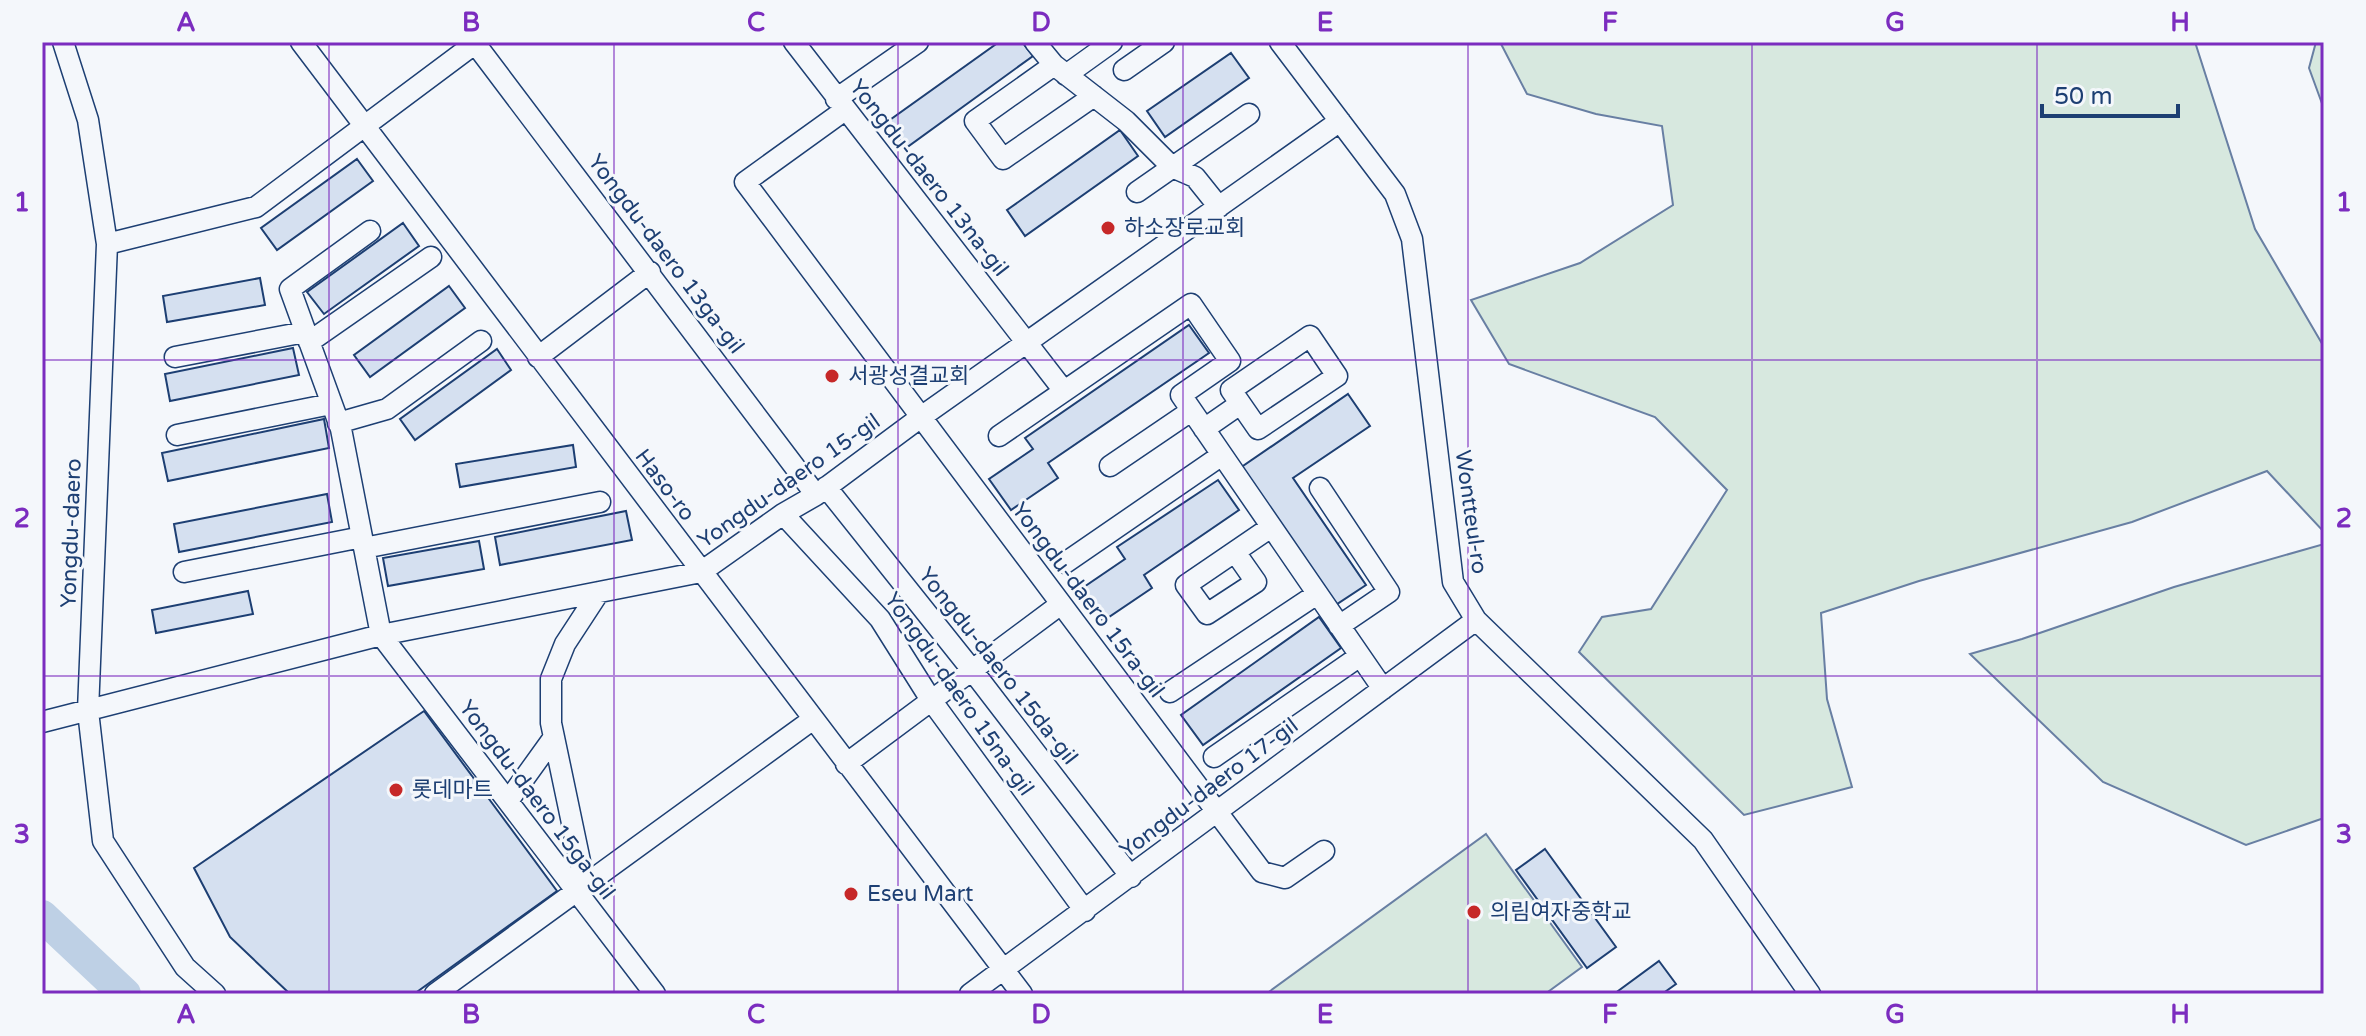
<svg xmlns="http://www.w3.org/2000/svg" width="2366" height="1036" viewBox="0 0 2366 1036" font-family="'Varela Round','Noto Sans KR',sans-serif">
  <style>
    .green { fill: #d7e8df; stroke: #687fa3; stroke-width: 2 }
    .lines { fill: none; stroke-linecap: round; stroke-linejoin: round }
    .river { stroke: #bed0e5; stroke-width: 32 }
    .building { fill: #d5e0f0; stroke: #1d3f73; stroke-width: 2 }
    .minor-casing { stroke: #1d3f73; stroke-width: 23 }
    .minor { stroke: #f4f7fb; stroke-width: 20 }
    .grid { fill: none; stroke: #7b2cbf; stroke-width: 2; stroke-opacity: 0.55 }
    .poi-dot { fill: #c62828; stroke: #f4f7fb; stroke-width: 3 }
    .labels { text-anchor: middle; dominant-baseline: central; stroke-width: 6; stroke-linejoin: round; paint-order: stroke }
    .street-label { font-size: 22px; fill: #1d3f73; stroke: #f4f7fb }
    .poi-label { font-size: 22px; fill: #1d3f73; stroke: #f4f7fb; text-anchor: start }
    .neatline { fill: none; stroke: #7b2cbf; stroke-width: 3 }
    .grid-label { font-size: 26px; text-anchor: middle; font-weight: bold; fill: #7b2cbf }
  </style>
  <rect width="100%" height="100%" fill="#f4f7fb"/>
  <!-- green -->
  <path class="green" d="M1500 42H2195L2255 229 2324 347V532L2267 471 2132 522 1919 581 1821 613 1827 699 1852 787 1744 815 1579 652 1602 617 1651 609 1727 490 1655 417 1509 364 1471 300 1580 263 1673 205 1662 126 1596 114 1527 94Z
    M2316 42H2324V109L2309 68Z
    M2324 544V818L2246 845 2103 782 1970 654 2022 639 2174 587Z
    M1486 834 1582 967 1545 994H1266Z"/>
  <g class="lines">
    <!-- river -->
    <path class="river" d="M42 916 125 994"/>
  </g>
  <!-- building -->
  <path class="building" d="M999 42H1022L1033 56 906 148 887 122Z
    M1231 53 1249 78 1165 137 1147 111Z
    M1120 130 1138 156 1025 236 1007 210Z
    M357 159 373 181 277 250 261 228Z
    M403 223 419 246 324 314 307 292Z
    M260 278 265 305 167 322 163 296Z
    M449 286 465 308 370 377 354 355Z
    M1189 325 1209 353 1048 463 1058 478 1011 510 989 479 1033 449 1025 438Z
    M293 348 299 375 170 401 165 374Z
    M497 349 511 370 415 440 400 419Z
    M1348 394 1370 426 1293 478 1366 585 1334 606 1240 468Z
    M324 419 329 448 168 481 162 453Z
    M573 445 576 467 460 487 456 464Z
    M1218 480 1239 510 1144 575 1152 588 1103 621 1081 589 1125 559 1117 547Z
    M327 494 332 522 179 552 174 524Z
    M626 511 632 540 500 565 495 537Z
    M479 541 484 569 388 586 383 558Z
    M248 591 253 614 156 633 152 610Z
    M1319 617 1341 648 1203 745 1181 715Z
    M424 711 557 891 414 994H290L230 937 194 868Z
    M1545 849 1616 947 1587 968 1516 870Z
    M1659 961 1676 984 1662 994H1614Z"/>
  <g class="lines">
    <!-- minor casing -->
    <g class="minor-casing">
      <path id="minor" d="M63 42 88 120 107 244 88 711 103 841 185 967 215 994
        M301 42 1022 994
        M474 42 816 495
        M794 42 1064 391
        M1035 42 1054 65 1126 121 1172 167 1195 177 1219 207
        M1280 42 1395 194 1412 239 1453 582 1476 620 1703 840 1810 994
        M1054 65 975 121 1003 159 1094 96
        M1124 70 1164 42
        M1066 75 1112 42
        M836 99 918 42
        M845 110 745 182 1262 872 1285 878 1324 851
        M1137 192 1249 114
        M370 231 290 289 341 429 381 635 655 994
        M107 244 256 207 477 42
        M1310 336 1337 376 1258 429 1231 390Z
        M309 342 431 257
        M175 357 305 332
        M538 357 650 272
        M338 423 387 409 481 341
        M1204 429 1240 404
        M177 435 331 404
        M999 436 1191 304 1230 361 1181 395 1383 689
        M1110 466 1191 411
        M826 487 972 670 1131 877
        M1320 488 1389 592 1339 626
        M783 514 880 619 931 700 1085 911
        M364 548 600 502
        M1235 552 1256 582 1207 614 1186 585 1271 527
        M1065 563 1222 455
        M184 572 362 537
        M1170 692 1317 594
        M42 722 381 635 701 572 783 514 816 495 921 417 1340 121
        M1214 757 1360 656
        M846 764 1061 604
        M508 801 554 737
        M585 885 551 723V679L565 644 599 592
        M435 994 812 720
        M970 994 1476 620"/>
    </g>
    <!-- minor -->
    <use href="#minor" class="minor"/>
  </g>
  <!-- grid -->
  <path class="grid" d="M329 42V994M614 42V994M898 42V994M1183 42V994M1468 42V994M1752 42V994M2037 42V994M42 360H2324M42 676H2324"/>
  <!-- markers -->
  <g class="poi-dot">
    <circle cx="1108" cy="228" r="8"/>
    <circle cx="832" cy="376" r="8"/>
    <circle cx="396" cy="790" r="8"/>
    <circle cx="851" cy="894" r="8"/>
    <circle cx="1474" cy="912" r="8"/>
  </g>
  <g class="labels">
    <!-- street labels -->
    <g class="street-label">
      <text transform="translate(929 178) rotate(52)">Yongdu-daero 13na-gil</text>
      <text transform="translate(666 254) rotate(53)">Yongdu-daero 13ga-gil</text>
      <text transform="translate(789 481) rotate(-35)">Yongdu-daero 15-gil</text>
      <text transform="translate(665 485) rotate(53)">Haso-ro</text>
      <text transform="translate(1471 512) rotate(82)">Wontteul-ro</text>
      <text transform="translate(71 533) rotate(-88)">Yongdu-daero</text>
      <text transform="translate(1088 600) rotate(53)">Yongdu-daero 15ra-gil</text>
      <text transform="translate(998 666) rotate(52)">Yongdu-daero 15da-gil</text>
      <text transform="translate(959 694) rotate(55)">Yongdu-daero 15na-gil</text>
      <text transform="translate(1209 788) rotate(-37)">Yongdu-daero 17-gil</text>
      <text transform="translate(537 800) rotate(53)">Yongdu-daero 15ga-gil</text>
    </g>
    <!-- poi labels -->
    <g class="poi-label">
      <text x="1124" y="228">하소장로교회</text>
      <text x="848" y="376">서광성결교회</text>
      <text x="412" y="790">롯데마트</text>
      <text x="867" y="894">Eseu Mart</text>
      <text x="1490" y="912">의림여자중학교</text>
    </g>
  </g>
  <!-- border -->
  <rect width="2366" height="1036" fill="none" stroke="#f4f7fb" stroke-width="88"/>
  <!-- scale -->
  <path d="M2042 104v12h136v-12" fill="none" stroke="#1d3f73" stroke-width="4"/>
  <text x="2054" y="104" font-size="24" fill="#1d3f73" stroke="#f4f7fb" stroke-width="6" paint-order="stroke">50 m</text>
  <rect x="44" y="44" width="2278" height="948" class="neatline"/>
  <g class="grid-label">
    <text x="186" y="31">A</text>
    <text x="471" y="31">B</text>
    <text x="756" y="31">C</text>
    <text x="1041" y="31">D</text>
    <text x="1325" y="31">E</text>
    <text x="1610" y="31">F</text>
    <text x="1895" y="31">G</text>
    <text x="2180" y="31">H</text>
    <text x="22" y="211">1</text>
    <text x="2344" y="211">1</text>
    <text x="22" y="527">2</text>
    <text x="2344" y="527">2</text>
    <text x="22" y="843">3</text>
    <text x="2344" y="843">3</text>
    <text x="186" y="1023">A</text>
    <text x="471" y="1023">B</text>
    <text x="756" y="1023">C</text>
    <text x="1041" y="1023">D</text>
    <text x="1325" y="1023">E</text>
    <text x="1610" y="1023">F</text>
    <text x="1895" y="1023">G</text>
    <text x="2180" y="1023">H</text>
  </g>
</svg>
